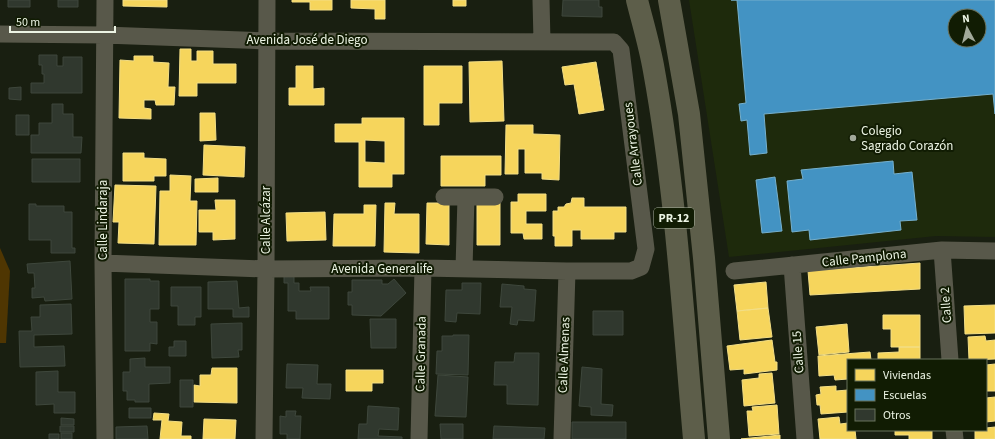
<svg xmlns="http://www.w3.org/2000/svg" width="995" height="439" viewBox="0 0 995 439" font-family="'Source Sans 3',sans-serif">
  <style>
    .built { fill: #1e2a0c; fill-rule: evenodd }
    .green { fill: #4f3602 }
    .homes { fill: #f6d55c; stroke: #f3de85; fill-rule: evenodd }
    .schools { fill: #4393c3; stroke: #76b0cd; fill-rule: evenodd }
    .building { fill: #30382e; stroke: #3e473c }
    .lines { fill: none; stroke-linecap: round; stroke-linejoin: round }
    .minor { stroke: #58584a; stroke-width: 17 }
    .highway { stroke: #5d5e4a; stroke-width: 22 }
    .poi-dot { fill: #a2a99a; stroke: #111c03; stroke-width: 1.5 }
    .labels { text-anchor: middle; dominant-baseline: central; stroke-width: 4; stroke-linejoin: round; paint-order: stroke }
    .shield { fill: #111c03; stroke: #aab3a0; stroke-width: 1 }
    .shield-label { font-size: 12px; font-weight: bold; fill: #ecf4e4 }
    .street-label { font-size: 13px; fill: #ecf4e4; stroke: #111c03 }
    .poi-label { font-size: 13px; fill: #ecf4e4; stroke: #111c03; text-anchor: start }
  </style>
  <rect width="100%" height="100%" fill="#191f11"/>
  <!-- built -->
  <path class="built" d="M689 0H995V237L936 236 729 257ZM955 16H979V40H955Z"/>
  <!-- green -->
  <path class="green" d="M0 248 10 271 6 343H0Z"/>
  <!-- homes -->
  <path class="homes" d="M123 0H167V7L123 6Z
    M292 0H332V10H310V2H292Z
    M351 0H385V19H375V9L351 8Z
    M453 0H466V6H453Z
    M180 49H191V61H197V51H213V64H236V83H197V96H179Z
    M134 56H153V62L169 63 168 87H175L174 105H156L155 100H144V108L151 109V119L119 118 120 60 134 61Z
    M502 61 504 121 470 122 469 62Z
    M596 62 604 110 579 114 574 84 565 85 562 67Z
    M296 66H313V89L324 88V105H289V88H296Z
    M424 66H462V103H439V125H424Z
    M200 113H215L216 140 200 141Z
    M362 118H404V174H392V187H359V142H335V124H362ZM365 140 385 141V163L365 162Z
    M506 125H533V134L560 135 559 180 542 179V173H525V149H518V174H505Z
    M204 145 245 147 244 177 203 175Z
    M123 153H144V158L166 159V176H154V181H123Z
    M441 156H501V175H485V186H441Z
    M170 175 191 176 190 201H197L196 245H159L160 191H170Z
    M218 178V192H195V179Z
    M115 185 156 186 154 244 118 243 119 222H113Z
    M518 194H546V211H526V224H542V239H524L523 233H511V202H518Z
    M572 198H584V207H626V232H614V239H581V230H572V246H555V236H553V211H558V207H564L566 204 571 203Z
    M215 200H235V239L213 240V232H199V210H216Z
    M385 203H395L394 214H419V253L384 252Z
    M427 203H449V245L426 244Z
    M477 203H500V245H477Z
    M364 205H376L375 246H333L334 214H364Z
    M325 212 326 240 287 241 286 213Z
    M920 263V289L810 295 808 271Z
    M766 282 768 308 737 311 734 285Z
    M995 305V333L965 334 964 306Z
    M768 308 772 337 740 340 737 311Z
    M883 315H920V347H891V329H883Z
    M847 324 849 352 819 355 816 327Z
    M985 336 986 341 995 340V359L969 360 968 337Z
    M772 340 775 362H777V370L744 374V369L730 370 727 346Z
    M899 347H920V360H878V353L899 352Z
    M870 352 871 360H848V379L835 380 834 375 819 376 818 356Z
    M995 364V391H986V365Z
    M212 368H237V403L194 402V385L200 386V375H211Z
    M346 370H383V383H372V391H346Z
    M772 373 775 403 744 406 742 380 759 378V374Z
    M836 386V391L848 390V412L821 414 820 405H817L816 395 821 394 820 387Z
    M995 397V421L986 422V398Z
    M777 405 779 434 749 436 747 411H753L752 407Z
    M154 413 169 414 168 421 182 422 181 436H191V439H160L162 420H153Z
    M839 417 840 424 848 423V430H855L856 439H820L818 419Z
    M204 419 236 420 235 439H203Z
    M995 427V439H975V430H986V428Z
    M895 430H932V439H909V435H895Z
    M780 435V439H741Z"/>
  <!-- schools -->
  <path class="schools" d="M731 0H995V114L993 94 764 114 767 153 750 155 747 120 741 121 739 104 746 103 737 0ZM955 16H979V40H955Z
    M893 161 894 174 912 172 917 220 900 221 901 230 810 240 809 230 792 232 787 181 803 179 801 170Z
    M775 177 782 231 762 233 756 180Z"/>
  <!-- building -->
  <path class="building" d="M8 0H30V7H8Z
    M58 0H78V7H58Z
    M563 0H599V7H602V17L562 16Z
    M39 55H57V66H63V57H82V93H31V83H44V74H42V65H39Z
    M21 87V100L9 99V88Z
    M52 104H63V114H73V137H82L81 153H31V135H39V123H52Z
    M16 115H29V135H16Z
    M32 159H80V182H32Z
    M29 204H36V206H64V212H72V248H75V253H51V240H29Z
    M70 261 72 299 45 301 44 297 32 298V288H35L34 273H28L27 264Z
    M284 275H294V283H299V291H311L310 287H329V319H296V311H288V283H284Z
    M125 279H150V281H159V309H150V322H157V344L150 343V351H125Z
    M394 279 406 293 381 316 352 315V305H348V292H352V280H382V284H388Z
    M237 281 239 308 249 307V317H233V309H208V282Z
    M462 283H481L480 314 457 313 456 322 445 321 446 290H462Z
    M502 284 524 286V289L536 290 534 321 518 320 517 325 510 324 512 307H500Z
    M171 287H201V317H195V325H178V306H171Z
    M71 304 72 334 34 335V347L64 346 65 366 20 367 19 331H32L31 317H40V305Z
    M593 311H623V335H593Z
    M370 319H396V348H371Z
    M242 323V350H238L239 357 212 358 211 324Z
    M453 335H469L468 375 436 374 437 351H442V336H453Z
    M174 341H186V356H169V347H174Z
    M515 353H539L538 405 507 404V385H494L495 362H514Z
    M145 358V367H170V383L149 384V402H135V400H127V391H123V372H130V359Z
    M287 364 318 365 317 384H331L330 399 302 398 303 388H286Z
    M582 367 602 369 601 404 613 405 612 416 591 415V407L579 406Z
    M58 371V392H75V413H54V404L36 405V372Z
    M438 375 468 377 466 417 435 416Z
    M180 380H193V407H180Z
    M368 406 399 408 398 430 379 429 378 436 402 437V439H358L359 424H367Z
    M129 408H151V418H129Z
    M286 411H296L295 416H301L300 439H287V434H280V416L286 417Z
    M61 418 74 419V425H61Z
    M572 422H626V439H572Z
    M440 424H463V439H441Z
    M60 426H74V432H60Z
    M147 426 148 439H116V427Z
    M494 426 545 428 544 439H493Z
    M61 433H72V439H61Z
    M49 434H59V439H49Z"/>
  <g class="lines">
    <!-- minor -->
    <path class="minor" d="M541 0 542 41
      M0 34 104 35 267 41 614 42 621 50 646 249 641 267 631 271H567L423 268 266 269 103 263
      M444 197H495
      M942 250 950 360
      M792 265 805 439
      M464 269 466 197
      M734 271 942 250 995 251
      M954 430 955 439
      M105 439 103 263 105 0
      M264 439 266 269 267 0
      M419 439 423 268
      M562 439 567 271"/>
    <!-- highway -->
    <path class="highway" d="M637 0C643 24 650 47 654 71 676 192 683 316 694 439
      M669 0 689 114 704 258 719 439"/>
  </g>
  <!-- markers -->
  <circle class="poi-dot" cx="853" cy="138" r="4"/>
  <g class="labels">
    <!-- shield labels -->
    <rect class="shield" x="654" y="208" width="40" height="20" rx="3"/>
    <g class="shield-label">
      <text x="674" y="218">PR-12</text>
    </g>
    <!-- street labels -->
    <g class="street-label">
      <text x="307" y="40">Avenida José de Diego</text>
      <text transform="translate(633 144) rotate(-97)">Calle Arrayoues</text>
      <text transform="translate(103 220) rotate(-90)">Calle Lindaraja</text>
      <text transform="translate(266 220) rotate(-90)">Calle Alcázar</text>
      <text transform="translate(864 258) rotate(-6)">Calle Pamplona</text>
      <text x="382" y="269">Avenida Generalife</text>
      <text transform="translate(946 305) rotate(-94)">Calle 2</text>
      <text transform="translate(798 352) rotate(-94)">Calle 15</text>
      <text transform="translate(421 354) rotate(-89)">Calle Granada</text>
      <text transform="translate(564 355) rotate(-88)">Calle Almenas</text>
    </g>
    <!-- poi labels -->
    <g class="poi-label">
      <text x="861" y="131">Colegio<tspan x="861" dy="15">Sagrado Corazón</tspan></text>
    </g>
  </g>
  <!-- legend -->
  <rect x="847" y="359" width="140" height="72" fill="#111c03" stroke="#69725d"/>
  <rect x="855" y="369" width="20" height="12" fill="#f6d55c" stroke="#69725d"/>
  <text x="883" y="379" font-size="12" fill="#ecf4e4">Viviendas</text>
  <rect x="855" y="389" width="20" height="12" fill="#4393c3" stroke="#69725d"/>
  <text x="883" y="399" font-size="12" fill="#ecf4e4">Escuelas</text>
  <rect x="855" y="409" width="20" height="12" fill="#30382e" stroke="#69725d"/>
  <text x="883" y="419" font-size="12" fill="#ecf4e4">Otros</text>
  <!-- north arrow -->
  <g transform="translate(967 28) rotate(353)"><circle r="19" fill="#111c03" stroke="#69725d"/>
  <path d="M0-3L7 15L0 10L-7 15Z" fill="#a2a99a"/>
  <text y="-6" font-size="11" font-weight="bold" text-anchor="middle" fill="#ecf4e4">N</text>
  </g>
  <!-- scale -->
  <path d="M10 26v6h105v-6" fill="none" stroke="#ecf4e4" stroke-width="2"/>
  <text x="16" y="26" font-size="12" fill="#ecf4e4" stroke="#111c03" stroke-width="3" paint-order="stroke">50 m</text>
</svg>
